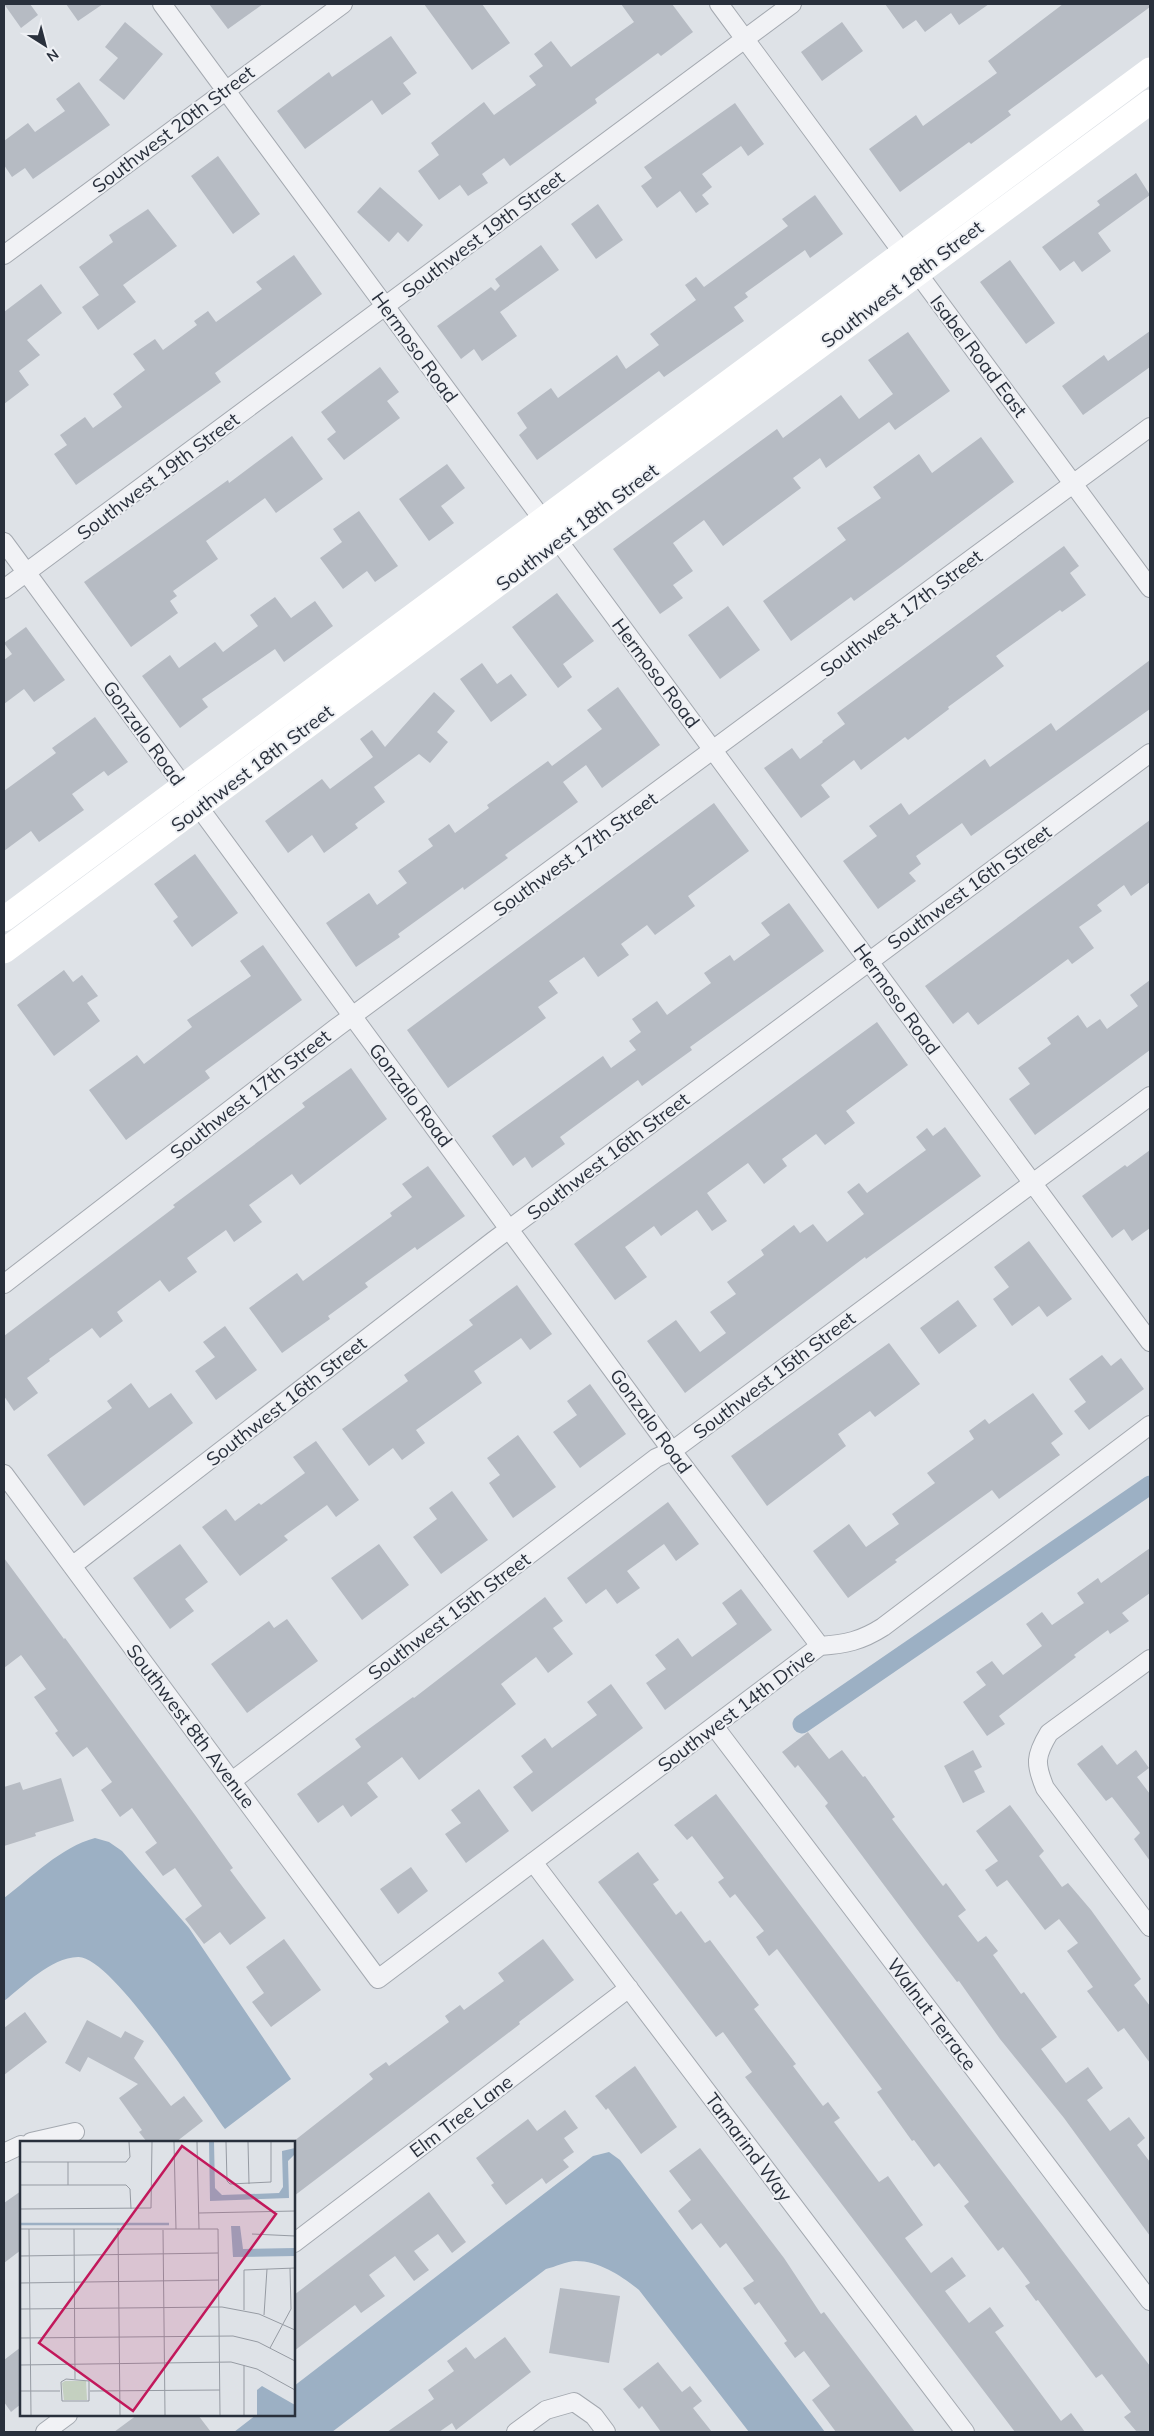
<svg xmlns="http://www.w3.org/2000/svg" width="1154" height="2436" viewBox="0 0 1154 2436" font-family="Mulish,sans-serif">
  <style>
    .water { fill: #9cb0c4 }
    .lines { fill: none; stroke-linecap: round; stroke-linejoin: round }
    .canal { stroke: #9cb0c4; stroke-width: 19 }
    .building { fill: #b6bbc3 }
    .minor-casing { stroke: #a4a9b0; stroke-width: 20 }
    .minor { stroke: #f1f2f5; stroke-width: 18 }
    .secondary { stroke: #fff; stroke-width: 25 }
    .labels { text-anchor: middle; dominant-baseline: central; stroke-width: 4; stroke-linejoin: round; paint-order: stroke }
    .street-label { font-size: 19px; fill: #29303c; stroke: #eef0f4 }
    .inset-river { fill: none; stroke: #9cb0c4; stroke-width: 2.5 }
    .inset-road { fill: none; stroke: #969ba3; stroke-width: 1 }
    .view { fill: #c2185b; fill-opacity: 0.15; stroke: #c2185b; stroke-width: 2.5 }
    .inset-edge { fill: none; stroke: #29303c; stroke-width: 2.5 }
  </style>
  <rect width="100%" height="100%" fill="#dee2e7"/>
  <!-- water -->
  <path class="water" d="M95 1838 109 1842 122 1851 189 1928 291 2079 225 2129C203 2099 111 1955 78 1957 50 1958 25 1985 4 2001V1898C32 1877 61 1847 95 1838Z
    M609 2152 620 2160 825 2432H749L639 2290C622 2276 599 2261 576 2261 567 2261 555 2267 546 2269L332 2432H234L256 2415H294V2386L593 2156Z"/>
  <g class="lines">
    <!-- canal -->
    <path class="canal" d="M802 1724 1150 1485"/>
  </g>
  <!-- building -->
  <path class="building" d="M4 4H30L38 15 21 28Z
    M66 4H103L78 21Z
    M209 4H263L228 29Z
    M424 4H482L510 43 472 70Z
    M621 4H672L693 32 661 56 658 53 595 99 597 103 510 166 504 158 482 174 488 183 468 196 460 185 439 200 418 171 439 155 431 143 484 102 494 115 536 85 529 76 543 66 534 54 551 41 571 67 634 22Z
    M885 4H989L959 25 951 13 925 32 916 20 903 29Z
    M1063 4H1150V7L1008 111 1011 115 971 144 969 142 900 192 869 149 916 115 923 126 997 73 988 61Z
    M125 22 163 54 124 100 99 80 118 58 105 47Z
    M842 22 863 51 822 81 801 52Z
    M391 36 417 73 403 83 411 94 382 115 372 100 305 149 277 111 329 72 332 77Z
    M79 82 110 125 33 179 25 168 12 177 4 165V141L28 123 35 132 65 111 56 99Z
    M735 103 764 144 748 156 741 146 702 174 712 187 702 195 709 204 696 213 680 191 657 208 641 186 652 178 644 167Z
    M218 156 260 214 233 234 191 176Z
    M1136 173 1150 195 1098 233 1111 251 1082 272 1074 261 1060 271 1042 247 1100 205 1097 201Z
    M380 187 423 225 408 242 398 232 389 242 357 212Z
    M815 195 843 234 810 258 805 250 745 293 748 297 734 307 744 321 664 377 659 371 537 460 519 435 527 428 517 413 551 388 558 398 617 355 626 369 659 345 650 334 696 300 685 285 696 277 704 287 788 226 782 219Z
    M598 204 623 240 596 259 571 224Z
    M148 209 177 246 123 285 136 302 98 330 82 307 99 295 79 267 113 242 109 235Z
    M541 245 559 270 500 312 517 336 482 361 474 349 461 359 437 326 491 287 495 291 500 286 495 279Z
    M294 255 322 294 215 373 221 382 76 485 54 454 67 445 60 435 85 417 93 428 122 407 113 394 145 370 133 354 155 339 163 350 197 325 194 321 208 311 216 322 262 289 256 282Z
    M1010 260 1055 323 1026 344 980 282Z
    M41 284 62 313 27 340 40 355 19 371 29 385 4 404V312Z
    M1150 331V367L1083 415 1062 386 1104 355 1108 361Z
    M908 332 950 391 895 430 889 422 826 468 820 458 793 478 801 488 723 546 704 520 673 543 693 571 673 585 683 598 660 614 613 549 777 429 783 438 841 395 859 419 893 394 868 360Z
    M380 367 399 392 387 401 400 418 344 460 327 439 336 432 321 412Z
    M292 436 323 479 276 513 265 498 206 541 218 559 173 591 177 596 170 601 178 613 131 647 84 582 228 480 229 483Z
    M981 437 1014 482 902 566 854 601 851 597 791 641 763 601 846 540 837 528 881 498 873 487 919 454 932 473Z
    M447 464 465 488 441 506 454 523 429 541 399 499Z
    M359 511 398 566 375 582 367 571 343 589 320 558 342 542 333 529Z
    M1064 546 1079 566 1070 573 1086 595 1062 612 1060 610 996 656 1004 666 948 707 949 709 908 740 905 737 861 770 854 760 821 785 830 797 801 818 764 768 792 748 800 759 823 742 822 741 845 724 837 713Z
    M557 593 594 641 563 664 572 677 558 688 512 627Z
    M275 597 291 618 315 601 333 626 284 662 275 649 202 699 208 707 180 728 142 676 170 655 179 668 215 642 223 652 258 626 250 615Z
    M728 606 760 650 720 679 688 635Z
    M26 627 65 680 34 702 24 689 4 704V660L12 654 4 643Z
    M1150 660V709L971 836 962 823 916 856 921 864 909 873 916 881 878 909 843 861 877 836 869 826 901 803 909 815 985 759 990 767 1051 723 1056 731Z
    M482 663 497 684 511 674 527 695 491 722 460 679Z
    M618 687 660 745 602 788 586 765 563 782 578 802 505 855 508 858 464 890 463 887 398 934 400 937 356 967 326 923 369 893 377 905 407 883 398 871 433 846 428 839 449 824 455 833 489 808 487 805 548 761 552 766 602 729 587 710Z
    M434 692 455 711 437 732 448 742 430 763 419 754 374 787 385 802 355 824 358 828 324 853 312 835 288 853 265 821 322 779 330 789 373 757 360 739 372 730 385 747Z
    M95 717 128 762 108 776 104 771 72 794 84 810 39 842 31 831 4 851V791L56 753 52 748Z
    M714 803 749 851 688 896 695 906 655 935 647 925 621 944 629 955 598 977 584 957 549 981 558 993 538 1007 546 1018 448 1088 407 1030Z
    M1150 820V882L1131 896 1124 885 1097 905 1102 911 1079 927 1094 948 1072 964 1068 959 978 1025 968 1012 953 1024 925 986Z
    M195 854 238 913 192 947 173 921 178 917 154 884Z
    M789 903 824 951 690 1047 692 1050 642 1086 638 1080 560 1137 565 1144 532 1168 525 1157 513 1166 492 1136 603 1056 611 1068 636 1050 629 1041 641 1032 632 1019 657 1001 667 1015 711 983 704 973 730 955 734 961 770 935 761 923Z
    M263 945 302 1000 205 1071 210 1078 126 1140 89 1090 137 1055 144 1064 192 1027 187 1020 251 976 240 961Z
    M64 970 73 982 82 975 98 996 87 1003 100 1021 54 1056 17 1005Z
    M1150 980V1050L1035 1135 1009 1099 1030 1084 1018 1068 1051 1044 1047 1038 1078 1015 1087 1028 1100 1019 1107 1029 1138 1006 1130 995Z
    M877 1022 908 1065 846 1111 855 1123 825 1145 816 1134 782 1159 787 1166 764 1184 748 1163 707 1193 727 1221 712 1231 697 1210 661 1236 654 1226 625 1247 647 1277 615 1300 574 1244Z
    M351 1068 387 1119 300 1185 292 1174 249 1205 262 1222 234 1242 226 1230 187 1258 197 1272 169 1292 160 1280 117 1312 123 1321 100 1338 92 1328 49 1359 50 1361 27 1378 38 1393 14 1411 4 1396V1336L175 1207 173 1205 305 1107 302 1103Z
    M945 1127 981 1176 866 1259 865 1257 685 1393 647 1341 676 1320 700 1352 726 1333 710 1312 736 1294 727 1282 764 1255 761 1250 794 1225 800 1233 813 1224 827 1242 864 1214 847 1192 859 1183 867 1193 926 1150 916 1137 927 1128 933 1136Z
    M1150 1150V1228L1132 1241 1124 1229 1112 1238 1082 1196 1125 1165 1127 1167Z
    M428 1166 465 1216 417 1250 415 1247 365 1283 368 1287 328 1316 330 1319 282 1353 249 1308 297 1273 303 1281 392 1216 390 1213 412 1197 402 1184Z
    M1029 1241 1072 1299 1047 1317 1039 1306 1012 1326 993 1299 1009 1287 994 1267Z
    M517 1285 552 1334 530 1350 521 1338 474 1371 482 1383 416 1430 425 1443 402 1460 393 1448 369 1466 342 1429 408 1381 404 1375 473 1325 469 1320Z
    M958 1300 977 1326 939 1354 920 1328Z
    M225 1326 257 1370 216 1400 195 1371 215 1357 203 1342Z
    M889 1343 920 1384 875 1417 870 1411 838 1434 846 1446 767 1506 731 1456Z
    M1102 1355 1111 1366 1121 1358 1144 1389 1089 1430 1074 1411 1086 1402 1069 1379Z
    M131 1383 149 1408 171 1393 193 1423 84 1506 47 1455 112 1408 107 1401Z
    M590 1384 626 1434 580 1468 553 1432 577 1415 567 1401Z
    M1033 1393 1063 1434 1051 1443 1060 1455 999 1499 992 1490 895 1560 897 1562 848 1598 813 1551 849 1524 866 1547 899 1524 892 1514 935 1483 927 1473 974 1439 969 1431 985 1419 989 1424Z
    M518 1435 556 1487 513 1518 489 1483 500 1475 487 1458Z
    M316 1441 359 1500 336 1517 327 1505 284 1536 288 1540 240 1576 202 1527 226 1509 235 1521 259 1503 261 1505 305 1473 293 1457Z
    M452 1491 488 1540 441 1574 413 1537 437 1519 429 1508Z
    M668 1502 699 1544 676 1561 664 1544 627 1571 640 1588 617 1604 606 1589 586 1604 567 1578Z
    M180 1544 208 1582 185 1599 194 1611 170 1629 133 1578Z
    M379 1544 409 1585 362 1620 331 1578Z
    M1150 1548V1593L1122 1613 1129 1621 1110 1634 1108 1630 1074 1655 1076 1657 999 1716 1005 1724 987 1736 963 1702 986 1685 976 1672 992 1661 1003 1675 1042 1646 1026 1624 1042 1612 1052 1625 1084 1603 1077 1593 1098 1578 1101 1583Z
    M4 1558 64 1639 65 1638 195 1815 233 1868 230 1870 266 1918 230 1945 220 1932 204 1944 185 1919 202 1906 175 1868 163 1876 145 1852 157 1843 132 1808 120 1817 101 1790 112 1782 87 1747 73 1757 55 1733 58 1731 34 1697 46 1689 21 1655 4 1668Z
    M741 1589 772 1630 665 1710 646 1683 666 1669 655 1655 678 1638 692 1657 737 1624 722 1603Z
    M545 1597 563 1621 553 1628 573 1654 548 1673 536 1657 501 1684 516 1704 419 1780 402 1757 367 1783 378 1797 351 1817 343 1805 318 1823 297 1794 361 1747 355 1739 413 1697 414 1698Z
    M287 1619 318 1661 247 1713 211 1664 269 1621 274 1628Z
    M611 1684 643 1728 532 1812 513 1787 533 1772 521 1756 545 1738 552 1748 597 1715 587 1702Z
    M808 1732 829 1759 842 1750 863 1777 865 1776 895 1817 892 1819 943 1886 946 1883 966 1910 958 1916 978 1942 986 1936 998 1951 993 1955 1021 1994 1024 1992 1057 2037 1041 2049 1066 2083 1088 2067 1103 2088 1087 2100 1110 2131 1129 2117 1145 2138 1137 2145 1150 2162V2236L1064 2118 1000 2039 959 1981 957 1982 925 1940 825 1806 828 1803 798 1765 795 1768 782 1752Z
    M1102 1745 1117 1765 1136 1750 1149 1768 1137 1777 1150 1794V1861L1134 1839 1140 1833 1112 1797 1106 1801 1077 1764Z
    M973 1750 982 1767 974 1771 985 1792 963 1803 944 1766Z
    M61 1778 74 1821 35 1833 36 1836 4 1846V1787L20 1782 23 1790Z
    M479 1789 509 1831 466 1863 445 1834 461 1823 451 1810Z
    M716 1794 1150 2366V2432H1137L1124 2417 1131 2412 1102 2374 1096 2378 1038 2300 1036 2301 1025 2286 1030 2283 1003 2247 998 2251 964 2206 969 2202 939 2163 934 2167 914 2140 912 2141 877 2092 882 2089 777 1949 769 1956 756 1937 764 1931 735 1894 730 1898 718 1882 724 1878 692 1836 687 1840 674 1825Z
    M1010 1805 1044 1851 1039 1856 1062 1887 1068 1883 1091 1910 1141 1979 1134 1985 1150 2006V2063L1124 2028 1118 2032 1087 1991 1093 1987 1067 1951 1078 1943 1059 1919 1045 1930 1007 1880 997 1887 985 1870 998 1861 976 1831Z
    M638 1852 659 1880 653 1884 676 1915 681 1911 705 1943 710 1940 759 2005 754 2009 796 2064 793 2066 823 2106 828 2102 840 2118 834 2122 879 2182 888 2176 923 2225 905 2238 931 2273 952 2257 966 2276 945 2291 969 2323 990 2307 1004 2326 995 2332 1061 2421 1071 2413 1085 2432H1015L745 2077 752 2072 723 2032 716 2037 598 1882Z
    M411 1867 428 1891 398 1914 380 1889Z
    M284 1939 321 1990 271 2027 252 2002 264 1993 246 1967Z
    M543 1939 574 1980 519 2022 520 2024 294 2196V2141L373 2079 369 2074 386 2062 389 2066 449 2022 445 2016 460 2005 464 2010 504 1981 498 1973Z
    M25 2012 47 2042 4 2075V2028Z
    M87 2020 121 2038 125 2031 144 2041 134 2058 171 2106 184 2096 203 2121 176 2142H147L139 2132 142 2130 119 2098 138 2084 88 2057 80 2072 65 2063Z
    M635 2066 677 2127 641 2154 608 2108 606 2110 595 2096Z
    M565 2110 578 2128 564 2138 574 2152 563 2160 569 2167 546 2184 542 2178 506 2205 491 2185 494 2183 476 2158 528 2119 537 2131Z
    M700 2148 784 2258 821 2314 824 2312 915 2432H836L812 2400 830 2386 804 2351 795 2358 784 2343 787 2341 759 2302 755 2305 743 2288 754 2281 726 2243 720 2248 701 2223 692 2230 678 2211 691 2200 669 2171Z
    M21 2191V2250L4 2263V2203Z
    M429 2192 466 2242 452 2253 438 2234 414 2251 429 2270 414 2281 395 2256 369 2275 385 2296 361 2313 355 2305 294 2351V2295Z
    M560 2288 620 2296 609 2363 549 2353Z
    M505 2337 531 2372 456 2430 452 2423 439 2432H387L434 2399 428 2390 454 2371 447 2361 466 2347 475 2359Z
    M21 2347V2404L11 2412 4 2402V2360Z
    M658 2362 682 2392 690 2386 702 2401 693 2408 712 2432H661L642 2406 639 2409 623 2389Z
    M137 2415H198L211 2432H114Z"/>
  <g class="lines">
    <!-- minor casing -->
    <g class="minor-casing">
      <path id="minor" d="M162 4 1150 1342
        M719 4 1150 588
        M4 255 343 4
        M4 542 672 1451 820 1646
        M4 589 792 4
        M4 1284 336 1028 1150 427
        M4 1474 378 1979 820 1646C846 1644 861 1641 883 1627L1150 1425
        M72 1566 493 1241 1150 753
        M1150 1659 1049 1733C1035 1756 1035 1764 1045 1788L1150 1927
        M714 1726 1150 2301
        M232 1781 656 1458 672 1451 1150 1096
        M533 1862 965 2432
        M31 2142 75 2132
        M4 2153 21 2145
        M294 2243 629 1988
        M45 2432 68 2415
        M516 2432 546 2410 574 2402 594 2416 606 2432"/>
    </g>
    <!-- minor -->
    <use href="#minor" class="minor"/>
    <!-- secondary -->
    <path class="secondary" d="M4 919 1150 70
      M4 951C386 669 766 382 1150 102"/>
  </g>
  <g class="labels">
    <!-- street labels -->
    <g class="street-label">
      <text transform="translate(173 129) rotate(-37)">Southwest 20th Street</text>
      <text transform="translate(483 234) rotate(-37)">Southwest 19th Street</text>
      <text transform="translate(902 284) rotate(-37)">Southwest 18th Street</text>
      <text transform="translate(415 347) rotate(54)">Hermoso Road</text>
      <text transform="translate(979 356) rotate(53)">Isabel Road East</text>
      <text transform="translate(158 476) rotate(-37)">Southwest 19th Street</text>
      <text transform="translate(577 527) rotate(-37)">Southwest 18th Street</text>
      <text transform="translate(901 613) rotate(-37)">Southwest 17th Street</text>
      <text transform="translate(656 673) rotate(53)">Hermoso Road</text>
      <text transform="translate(144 733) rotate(54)">Gonzalo Road</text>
      <text transform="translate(252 768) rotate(-37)">Southwest 18th Street</text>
      <text transform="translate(575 854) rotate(-36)">Southwest 17th Street</text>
      <text transform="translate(969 887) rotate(-36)">Southwest 16th Street</text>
      <text transform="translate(897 999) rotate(54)">Hermoso Road</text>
      <text transform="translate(250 1094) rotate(-38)">Southwest 17th Street</text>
      <text transform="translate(411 1095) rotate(53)">Gonzalo Road</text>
      <text transform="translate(608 1156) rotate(-37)">Southwest 16th Street</text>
      <text transform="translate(774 1375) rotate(-37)">Southwest 15th Street</text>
      <text transform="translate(286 1401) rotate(-38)">Southwest 16th Street</text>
      <text transform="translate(651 1421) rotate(54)">Gonzalo Road</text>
      <text transform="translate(449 1616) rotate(-37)">Southwest 15th Street</text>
      <text transform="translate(736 1710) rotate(-37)">Southwest 14th Drive</text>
      <text transform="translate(191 1726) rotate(53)">Southwest 8th Avenue</text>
      <text transform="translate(932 2014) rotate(53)">Walnut Terrace</text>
      <text transform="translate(461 2116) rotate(-37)">Elm Tree Lane</text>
      <text transform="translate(749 2147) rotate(53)">Tamarind Way</text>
    </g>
  </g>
  <!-- overview -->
  <g transform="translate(20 2141)">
    <rect width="275" height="275" fill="#dee2e7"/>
    <path d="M45 240H66L67 259H44L42 242Z" fill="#c4d0c0"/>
    <path d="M189 1H194L195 47 202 54 259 52 263 46 262 10 275 7V13L268 20 269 57 190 60ZM211 85H220L223 108 275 107V115L213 116ZM242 245 275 264V274H237V249Z" fill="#9cb0c4"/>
    <path class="inset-river" d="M0 83H149"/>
    <path class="inset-road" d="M154 1 156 88M177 1 179 88M206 1 207 40 210 43 251 41V1M228 1 229 43M0 21H106L110 16 109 1M48 21V44M0 44H106L110 48 111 68M0 68 131 67 132 1M179 72 275 70M98 87 100 274M0 88H198L200 274M9 88 11 274M54 88 55 238M143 89 145 274M232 93 275 95M0 115 198 112M0 142 199 139M0 168 202 166 239 173 275 189M224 169V129L275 127M244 174 247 128M0 197 213 195 238 201 275 220M250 207 271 168 270 127M0 224 211 221 237 228 275 249M224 224V274M46 238 69 240V260H42L41 241ZM0 250H40M70 250 200 249"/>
    <path class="view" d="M162 5 256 73 113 270 19 202Z"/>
    <rect width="275" height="275" class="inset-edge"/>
  </g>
  <!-- border -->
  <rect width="1154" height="2436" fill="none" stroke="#29303c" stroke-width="10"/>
  <!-- north arrow -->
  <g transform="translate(45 45) rotate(144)" stroke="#eef0f4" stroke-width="4" paint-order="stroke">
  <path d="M0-4L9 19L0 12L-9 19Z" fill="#29303c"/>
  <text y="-8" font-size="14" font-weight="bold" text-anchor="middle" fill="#29303c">N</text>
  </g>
</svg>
